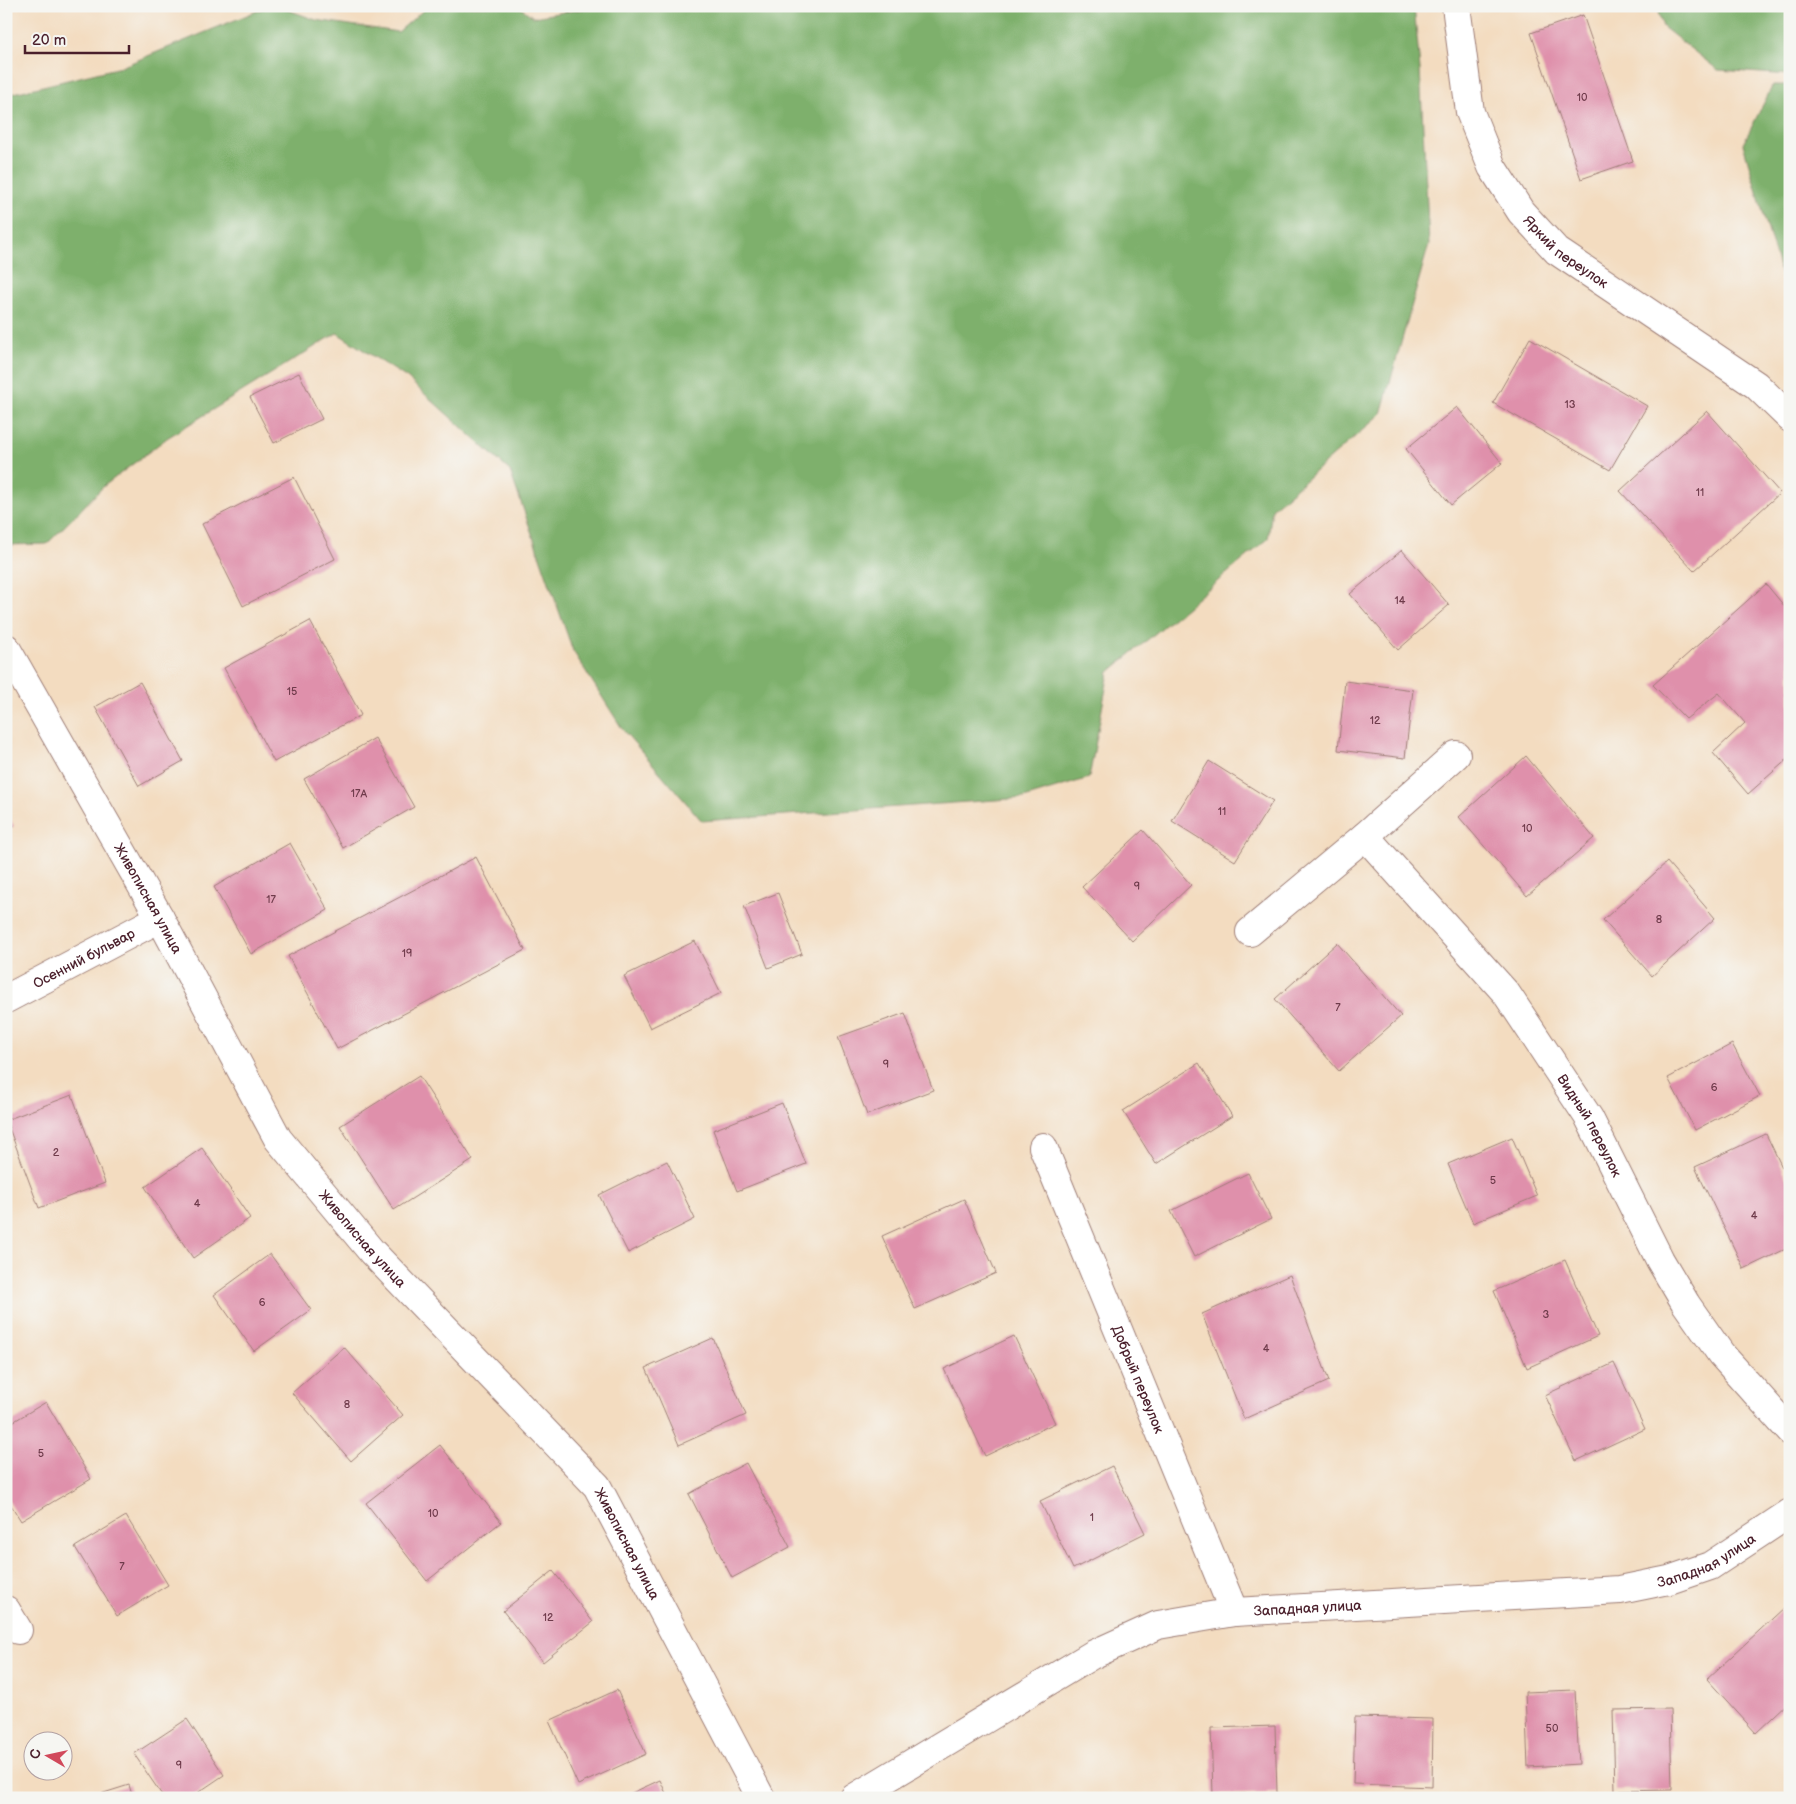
<svg xmlns="http://www.w3.org/2000/svg" width="1796" height="1804" viewBox="0 0 1796 1804" font-family="'Balsamiq Sans',sans-serif">
  <style>
    .forest { fill: #7eb06c; stroke: #64684c }
    .building { fill: #df90ab }
    .lines { fill: none; stroke-linecap: round; stroke-linejoin: round }
    .minor-casing { stroke: #9e7e76; stroke-width: 30 }
    .minor { stroke: #fff; stroke-width: 28 }
    .labels { text-anchor: middle; dominant-baseline: central; stroke-width: 4; stroke-linejoin: round; paint-order: stroke }
    .number-label { font-size: 11px; fill: #6f3b4b }
    .street-label { font-size: 14px; fill: #4a1f2b; stroke: #f6f6f2 }
  </style>
  <rect width="100%" height="100%" fill="#f6f6f2"/>
  <filter id="ink" filterUnits="userSpaceOnUse"><feTurbulence type="fractalNoise" baseFrequency=".02" numOctaves="2"/><feDisplacementMap in="SourceGraphic" scale="10" xChannelSelector="R" yChannelSelector="G"/><feConvolveMatrix kernelMatrix="1 2 1 2 8 2 1 2 1" color-interpolation-filters="sRGB"/></filter>
  <filter id="wash" filterUnits="userSpaceOnUse"><feTurbulence type="fractalNoise" baseFrequency=".0096" numOctaves="4" result="noise"/><feDisplacementMap in="SourceGraphic" scale="20" xChannelSelector="R" yChannelSelector="G"/><feGaussianBlur stdDeviation="1.12" result="paint"/><feColorMatrix in="noise" values="0 0 0 0 0 0 0 0 0 0 0 0 0 0 0 0 0 1.4 0 .05"/><feComposite in="paint" operator="in"/></filter>
  <g filter="url(#wash)">
    <rect width="100%" height="100%" fill="#f3dcc0"/>
    <!-- forest -->
    <path class="forest" d="M269 6H277L316 20 398 32 428 6H519L533 17 601 6H1414L1420 69 1429 244 1381 414 1272 509 1268 539 1109 672 1089 778 1024 798 702 821 623 730 573 651 510 471 407 378 337 333 167 438 104 486 47 544 6 545V95L121 67Z
      M1656 6H1790V75L1718 70 1663 27Z
      M1773 85H1790V282L1782 278 1743 144Z"/>
    <g id="blocks">
      <!-- building -->
      <path class="building" d="M1583 15 1633 161 1581 179 1531 33Z
        M1530 338 1647 406 1610 470 1493 403Z
        M299 373 322 419 274 443 250 397Z
        M1457 407 1502 463 1451 505 1406 449Z
        M1707 411 1780 493 1694 571 1620 491Z
        M294 477 335 559 243 606 202 524Z
        M1402 550 1449 605 1398 650 1350 594Z
        M1766 584 1790 613V757L1748 794 1713 753 1745 723 1719 693 1686 719 1653 685Z
        M310 621 361 715 274 762 224 668Z
        M1345 681 1413 690 1405 758 1338 750Z
        M140 682 183 761 139 786 95 707Z
        M375 738 414 807 343 848 304 779Z
        M1526 756 1594 838 1527 896 1459 817Z
        M1209 761 1273 801 1235 861 1172 821Z
        M6 812 14 826 6 830Z
        M1143 830 1191 885 1132 941 1082 887Z
        M290 843 328 910 251 954 214 887Z
        M476 857 525 950 337 1049 288 956Z
        M1667 862 1715 918 1652 976 1603 920Z
        M778 893 802 954 768 968 744 906Z
        M695 941 721 993 650 1028 624 976Z
        M1337 943 1401 1016 1339 1071 1275 999Z
        M905 1013 933 1090 867 1115 838 1037Z
        M1732 1044 1760 1096 1695 1130 1668 1078Z
        M1199 1063 1232 1116 1156 1164 1123 1111Z
        M419 1076 473 1160 394 1210 340 1126Z
        M72 1095 105 1183 39 1208 6 1120Z
        M782 1103 806 1164 737 1191 713 1130Z
        M1766 1134 1790 1184V1247L1744 1269 1695 1167Z
        M1512 1137 1537 1196 1473 1223 1448 1164Z
        M202 1148 250 1218 193 1258 145 1187Z
        M667 1161 695 1219 628 1253 599 1195Z
        M1248 1173 1271 1219 1194 1257 1171 1211Z
        M964 1199 996 1273 915 1309 882 1236Z
        M270 1254 311 1310 254 1351 214 1295Z
        M1565 1260 1598 1336 1527 1368 1494 1291Z
        M1290 1275 1329 1381 1244 1419 1202 1314Z
        M1014 1336 1055 1423 985 1456 944 1369Z
        M713 1338 746 1415 679 1445 646 1368Z
        M344 1347 403 1415 351 1461 292 1393Z
        M1614 1363 1645 1429 1576 1461 1545 1395Z
        M46 1402 91 1479 21 1521 6 1497V1426Z
        M440 1445 501 1522 427 1581 366 1503Z
        M746 1463 790 1547 732 1578 689 1494Z
        M1112 1466 1145 1533 1073 1569 1040 1501Z
        M126 1516 168 1585 117 1616 75 1547Z
        M553 1571 593 1622 543 1662 503 1611Z
        M1786 1606 1790 1611V1701L1756 1733 1707 1679Z
        M617 1690 646 1754 578 1785 549 1721Z
        M1575 1690 1579 1764 1528 1767 1525 1692Z
        M1670 1709 1672 1790 1615 1791 1613 1710Z
        M1355 1717 1433 1719 1432 1787 1353 1784Z
        M187 1719 224 1775 190 1798H164L134 1754Z
        M1275 1726 1277 1793 1213 1795 1211 1728Z
        M660 1780 668 1798H621Z
        M129 1785 133 1798H91V1797Z"/>
    </g>
  </g>
  <g filter="url(#ink)">
    <use href="#blocks" fill-opacity="0" stroke="#9e7e76" stroke-width="1"/>
    <g class="lines">
      <!-- minor casing -->
      <g class="minor-casing">
        <g id="minor">
          <path id="s1" d="M1456 6 1470 112 1492 167 1521 212 1557 251 1756 385 1790 418"/>
          <path id="s2" d="M6 648 160 918 278 1139 372 1252 597 1486 761 1798"/>
          <path id="s3" d="M1365 836 1506 993 1589 1118 1660 1260 1686 1304 1721 1354 1790 1431"/>
          <path d="M1250 932 1365 836 1456 755"/>
          <path id="s4" d="M6 999 160 918"/>
          <path id="s5" d="M1043 1147 1234 1612"/>
          <path d="M6 1610 18 1630"/>
          <path id="s6" d="M854 1798 1092 1655 1158 1625 1234 1612 1620 1590 1669 1580 1710 1566 1790 1513"/>
        </g>
      </g>
      <!-- minor -->
      <use href="#minor" class="minor"/>
    </g>
  </g>
  <g class="labels">
    <!-- number labels -->
    <g class="number-label">
      <text x="1582" y="97">10</text>
      <text x="1570" y="404">13</text>
      <text x="1700" y="492">11</text>
      <text x="1400" y="600">14</text>
      <text x="292" y="691">15</text>
      <text x="1375" y="720">12</text>
      <text x="359" y="793">17А</text>
      <text x="1222" y="811">11</text>
      <text x="1527" y="828">10</text>
      <text x="1137" y="886">9</text>
      <text x="271" y="899">17</text>
      <text x="1659" y="919">8</text>
      <text x="407" y="953">19</text>
      <text x="1338" y="1007">7</text>
      <text x="886" y="1064">9</text>
      <text x="1714" y="1087">6</text>
      <text x="56" y="1152">2</text>
      <text x="1493" y="1180">5</text>
      <text x="197" y="1203">4</text>
      <text x="1754" y="1215">4</text>
      <text x="262" y="1302">6</text>
      <text x="1546" y="1314">3</text>
      <text x="1266" y="1348">4</text>
      <text x="347" y="1404">8</text>
      <text x="41" y="1453">5</text>
      <text x="433" y="1513">10</text>
      <text x="1092" y="1517">1</text>
      <text x="122" y="1566">7</text>
      <text x="548" y="1617">12</text>
      <text x="1552" y="1728">50</text>
      <text x="179" y="1765">9</text>
    </g>
    <!-- street labels -->
    <g class="street-label">
      <text stroke="none"><textPath href="#s1" startOffset="280">Яркий переулок</textPath></text>
      <text stroke="none"><textPath href="#s2" startOffset="288">Живописная улица</textPath></text>
      <text stroke="none"><textPath href="#s4" startOffset="88">Осенний бульвар</textPath></text>
      <text stroke="none"><textPath href="#s3" startOffset="368">Видный переулок</textPath></text>
      <text stroke="none"><textPath href="#s2" startOffset="692">Живописная улица</textPath></text>
      <text stroke="none"><textPath href="#s5" startOffset="251">Добрый переулок</textPath></text>
      <text stroke="none"><textPath href="#s2" startOffset="1098">Живописная улица</textPath></text>
      <text stroke="none"><textPath href="#s6" startOffset="906">Западная улица</textPath></text>
      <text stroke="none"><textPath href="#s6" startOffset="501">Западная улица</textPath></text>
    </g>
  </g>
  <!-- margin -->
  <rect width="1796" height="1804" fill="none" stroke="#f6f6f2" stroke-width="25"/>
  <!-- north arrow -->
  <g transform="translate(48 1756) rotate(279)"><circle r="24" fill="#f6f6f2" stroke="#b1a0a2"/>
  <path d="M0-4L9 19L0 12L-9 19Z" fill="#d1495b"/>
  <text y="-8" font-size="14" font-weight="bold" text-anchor="middle" fill="#4a1f2b">С</text>
  </g>
  <!-- scale -->
  <path d="M25 45v8h104v-8" fill="none" stroke="#4a1f2b" stroke-width="2.5"/>
  <text x="32" y="45" font-size="15" fill="#4a1f2b" stroke="#f6f6f2" stroke-width="4" paint-order="stroke">20 m</text>
</svg>
